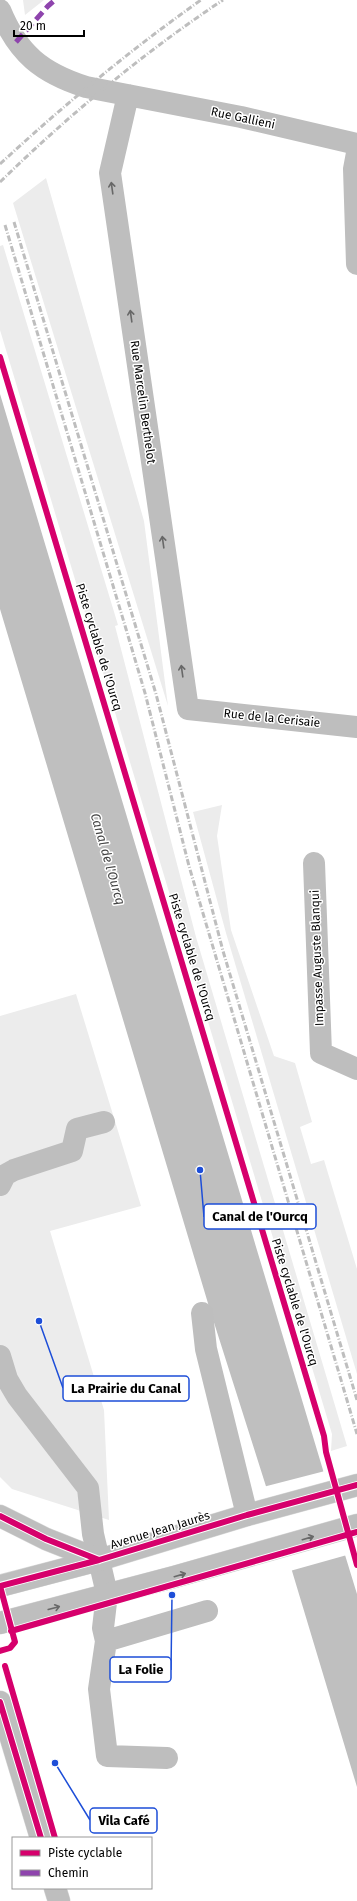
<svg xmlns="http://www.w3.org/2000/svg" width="357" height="1901" viewBox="0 0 357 1901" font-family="'Fira Sans',sans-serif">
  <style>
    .green { fill: #ececec }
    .water { fill: #bfbfbf }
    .pier { fill: #fff }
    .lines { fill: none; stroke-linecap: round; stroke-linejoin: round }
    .major-casing { stroke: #dbdbdb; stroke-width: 23 }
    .minor { stroke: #bebebe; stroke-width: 22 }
    .major { stroke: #bebebe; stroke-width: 22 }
    .rail { stroke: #bebebe; stroke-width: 3; stroke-dasharray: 6 2 1 2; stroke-linecap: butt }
    .quiet { stroke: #8e44ad; stroke-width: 5; stroke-dasharray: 10 5; stroke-linecap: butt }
    .cycleway-casing { stroke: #fff; stroke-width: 8 }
    .cycleway { stroke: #d6006c; stroke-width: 6 }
    .oneway { stroke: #686868 }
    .labels { text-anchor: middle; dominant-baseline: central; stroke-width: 3; stroke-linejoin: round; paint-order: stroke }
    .street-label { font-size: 12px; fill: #000; stroke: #fff }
    .water-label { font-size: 13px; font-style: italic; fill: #444; stroke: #fff }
    .leader { fill: none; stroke: #1d4ed8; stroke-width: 1.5 }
    .callout-dot { fill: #1d4ed8; stroke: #fff; stroke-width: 1.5 }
    .callout { fill: #fff; stroke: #1d4ed8; stroke-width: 1.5 }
    .callout-label { font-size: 13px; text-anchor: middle; font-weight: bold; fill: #000 }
  </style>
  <rect width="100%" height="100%" fill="#fff"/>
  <!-- green -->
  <path class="green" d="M23 0H44L25 15Z
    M46 178 144 521 168 706 13 203Z
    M3 245 118 625 115 626 196 937 347 1446 331 1451 332 1434 0 330V246Z
    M222 805 217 836 231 930 274 1056 295 1063 312 1122 300 1127 311 1164 324 1160 357 1269V1374L226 933 193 812Z
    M76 994 141 1206 50 1231 104 1410 109 1520 12 1489 0 1477V1016Z"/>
  <!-- water -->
  <path class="water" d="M0 394 323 1470 330 1506 357 1594V1787L277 1521 210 1310 0 609Z"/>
  <!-- pier -->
  <path class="pier" d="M325 1471 331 1506 347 1555 290 1571 263 1487Z"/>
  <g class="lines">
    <!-- major casing -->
    <g class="major-casing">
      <path id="major" d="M0 1516 46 1539 99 1560
        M0 1586 99 1560 247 1515 357 1485
        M0 1623 174 1577 357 1525
        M0 1702 41 1838
        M55 1888 59 1901"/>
    </g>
    <!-- minor -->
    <path class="minor" d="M0 10C18 54 42 73 86 87L241 117 357 144
      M128 95 110 173 188 709 357 727
      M357 153 354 169 357 264
      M314 863 321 1053 357 1069
      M0 1185 5 1175 14 1170 72 1151 77 1129 104 1122
      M202 1313 206 1349 247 1515
      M0 1356 7 1379 17 1396 88 1488 93 1534 107 1594 103 1628 106 1641 99 1689 107 1756 167 1758
      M106 1641 207 1611"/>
    <!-- major -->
    <use href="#major" class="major"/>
    <!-- rail -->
    <path class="rail" d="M0 164C64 105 130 50 201 0
      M0 182C69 115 143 53 223 0
      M14 222 156 694 223 951 357 1400
      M5 225 126 629 145 693 189 866 357 1434"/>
    <!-- quiet -->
    <path class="quiet" d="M16 42 48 6 55 0"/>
    <!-- cycleway casing -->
    <g class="cycleway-casing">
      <path id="cycleway" d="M0 357 324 1436 326 1452 357 1565
        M0 1516 46 1539 99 1560
        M0 1586 99 1560 247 1515 357 1485
        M0 1586 15 1642 10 1648 0 1651
        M11 1631 357 1532
        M5 1666 55 1838
        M0 1702 41 1838"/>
    </g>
    <!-- cycleway -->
    <use href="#cycleway" class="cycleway"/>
  </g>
  <!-- one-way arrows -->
  <defs><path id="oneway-shaft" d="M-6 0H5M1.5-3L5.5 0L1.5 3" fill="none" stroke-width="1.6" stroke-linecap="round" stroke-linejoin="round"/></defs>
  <g class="oneway">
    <use href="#oneway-shaft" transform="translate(112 188) rotate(-98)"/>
    <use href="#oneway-shaft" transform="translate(131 316) rotate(-98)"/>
    <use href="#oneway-shaft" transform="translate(163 542) rotate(-98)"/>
    <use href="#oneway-shaft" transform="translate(182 671) rotate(-98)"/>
    <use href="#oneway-shaft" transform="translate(308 1538) rotate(-16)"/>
    <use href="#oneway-shaft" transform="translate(180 1575) rotate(-16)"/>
    <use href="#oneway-shaft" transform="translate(54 1608) rotate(-15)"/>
  </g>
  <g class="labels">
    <!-- street labels -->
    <g class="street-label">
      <text transform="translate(243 118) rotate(12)">Rue Gallieni</text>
      <text transform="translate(143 402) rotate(82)">Rue Marcelin Berthelot</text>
      <text transform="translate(99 647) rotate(73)">Piste cyclable de l'Ourcq</text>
      <text transform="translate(272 718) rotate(6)">Rue de la Cerisaie</text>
      <text transform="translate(192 957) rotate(73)">Piste cyclable de l'Ourcq</text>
      <text transform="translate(317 958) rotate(-92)">Impasse Auguste Blanqui</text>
      <text transform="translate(295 1302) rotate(73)">Piste cyclable de l'Ourcq</text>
      <text transform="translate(160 1530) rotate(-17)">Avenue Jean Jaurès</text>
    </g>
    <!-- water labels -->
    <g class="water-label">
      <text transform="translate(108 859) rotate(74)">Canal de l'Ourcq</text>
    </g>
  </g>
  <!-- callouts -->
  <path class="leader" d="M200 1170L204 1217M39 1321L63 1388M172 1595L171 1670M55 1763L90 1820"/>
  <g class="callout-dot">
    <circle cx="200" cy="1170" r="4"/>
    <circle cx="39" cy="1321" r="4"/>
    <circle cx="172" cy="1595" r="4"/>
    <circle cx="55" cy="1763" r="4"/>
  </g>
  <g class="callout">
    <rect x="204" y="1204" width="112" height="25" rx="4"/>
    <rect x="63" y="1376" width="126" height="25" rx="4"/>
    <rect x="110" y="1657" width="61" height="25" rx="4"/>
    <rect x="90" y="1808" width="67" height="25" rx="4"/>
  </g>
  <g class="callout-label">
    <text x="260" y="1221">Canal de l'Ourcq</text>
    <text x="126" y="1393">La Prairie du Canal</text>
    <text x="141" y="1674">La Folie</text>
    <text x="124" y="1825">Vila Café</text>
  </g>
  <!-- legend -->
  <rect x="12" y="1837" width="140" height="52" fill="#ffffff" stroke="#999999"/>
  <rect x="20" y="1850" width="20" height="6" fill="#d6006c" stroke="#999999"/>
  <text x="48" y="1857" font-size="12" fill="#000000">Piste cyclable</text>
  <rect x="20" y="1870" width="20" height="6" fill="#8e44ad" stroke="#999999"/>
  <text x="48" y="1877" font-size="12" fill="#000000">Chemin</text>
  <!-- scale -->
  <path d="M14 30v6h70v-6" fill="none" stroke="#000000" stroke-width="2"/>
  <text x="20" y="30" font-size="12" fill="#000000" stroke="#ffffff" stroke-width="3" paint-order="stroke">20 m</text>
</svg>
